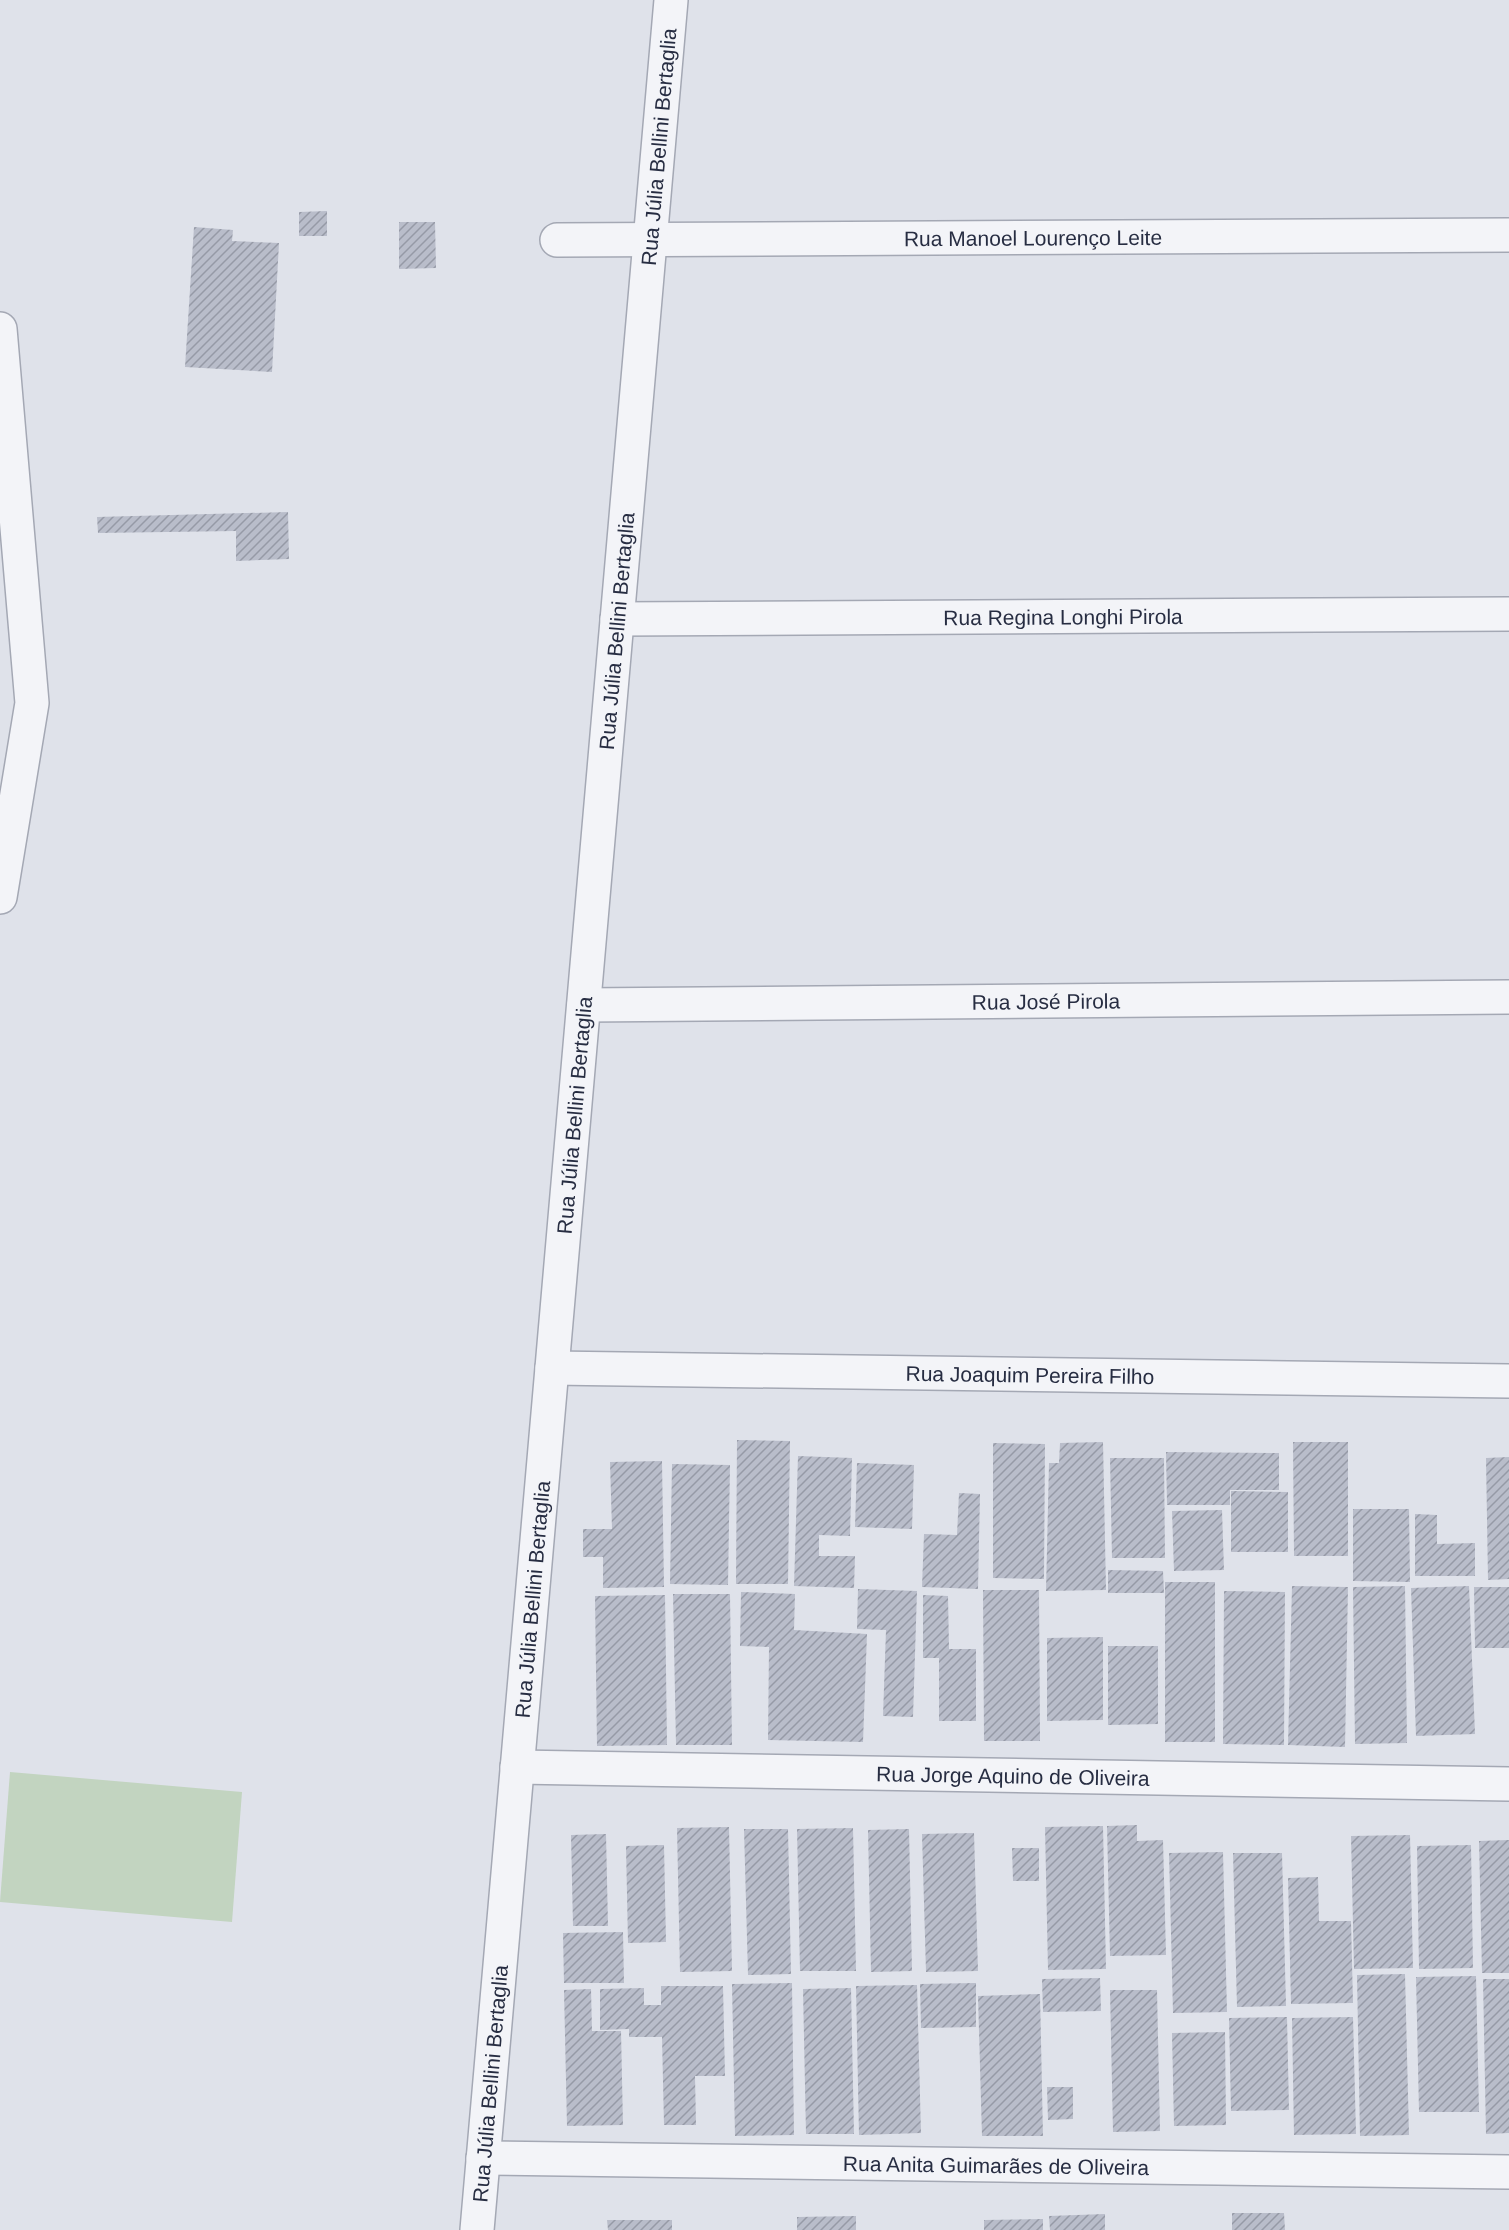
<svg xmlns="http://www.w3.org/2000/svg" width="1509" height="2230" viewBox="0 0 1509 2230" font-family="Arial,sans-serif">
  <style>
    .garden { fill: #c2d4c0 }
    .building { fill: url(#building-hatch) }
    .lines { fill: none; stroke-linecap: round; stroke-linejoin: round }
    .minor-casing { stroke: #a4a8b4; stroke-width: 36 }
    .minor { stroke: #f3f4f8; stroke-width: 33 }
    .labels { text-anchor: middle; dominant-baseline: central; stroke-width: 4.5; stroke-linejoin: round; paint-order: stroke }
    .street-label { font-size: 21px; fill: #272d42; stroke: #eff1f7 }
  </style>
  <defs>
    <pattern id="building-hatch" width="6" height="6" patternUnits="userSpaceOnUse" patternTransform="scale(1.5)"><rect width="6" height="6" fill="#b9bdca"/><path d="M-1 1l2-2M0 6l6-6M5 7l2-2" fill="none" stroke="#969aa6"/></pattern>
  </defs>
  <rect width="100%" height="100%" fill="#dfe2ea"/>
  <!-- garden -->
  <path class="garden" d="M10 1772 242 1792 232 1922 0 1902Z"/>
  <!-- building -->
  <path class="building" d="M327 211V236H299V212Z
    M399 222H435L436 268 399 269Z
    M194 227 233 230 232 241 279 243 272 372 185 367Z
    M288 512 289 559 236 561V531L98 533 97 517Z
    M737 1440 790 1441 788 1584H736Z
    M1103 1442 1106 1590 1046 1591 1049 1463H1059L1060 1443Z
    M1293 1442H1348V1556H1294Z
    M993 1443 1045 1444 1044 1579 993 1578Z
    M1166 1452 1279 1453V1490H1230V1505H1167Z
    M798 1456 852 1458 850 1536 819 1535V1556H855L854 1588 794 1586Z
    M1509 1457V1579L1488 1580 1486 1458Z
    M1110 1458H1164L1165 1558H1112Z
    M662 1461 664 1587 603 1588V1557H583V1529H612L610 1462Z
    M857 1463 914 1465 912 1529 855 1527Z
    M672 1464 730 1465 728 1585 670 1584Z
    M1231 1491 1288 1492V1552H1231Z
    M959 1493 980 1494 978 1589 922 1587 924 1534 957 1535Z
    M1353 1509H1409L1410 1582 1353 1581Z
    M1222 1510 1224 1570 1174 1571 1172 1511Z
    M1415 1514 1437 1515V1544L1475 1543V1576H1415Z
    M1108 1570 1163 1571 1164 1593H1108Z
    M1165 1582H1215V1742H1165Z
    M1292 1586 1348 1587 1345 1747 1288 1745Z
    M1405 1586 1407 1743 1355 1744 1353 1587Z
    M1469 1586 1475 1734 1416 1736 1411 1588Z
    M1474 1587H1509V1648H1475Z
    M858 1589 917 1591 913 1717 883 1716 886 1630 857 1629Z
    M983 1590H1039L1040 1741H984Z
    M1224 1591 1285 1592 1284 1745 1223 1744Z
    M741 1592 795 1594 794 1630 867 1634 863 1742 768 1740 769 1647 740 1646Z
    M673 1594H730L732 1745H676Z
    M665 1595 667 1745 597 1746 595 1596Z
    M923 1595 948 1596 949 1649H976V1721H939V1658H923Z
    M1103 1637V1720L1047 1721V1638Z
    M1108 1646H1158V1724L1108 1725Z
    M1137 1825V1841L1163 1840 1166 1955 1110 1956 1107 1826Z
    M1103 1826 1106 1969 1048 1970 1045 1827Z
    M729 1827 732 1971 680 1972 677 1828Z
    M853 1828 856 1971H800L797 1829Z
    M744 1829H788L791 1974 748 1975Z
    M909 1829 912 1971 871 1972 868 1830Z
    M974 1833 978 1971 926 1972 922 1834Z
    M606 1834 608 1926H573L571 1835Z
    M1410 1835 1413 1968 1354 1969 1351 1836Z
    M1509 1840V1973H1482L1479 1841Z
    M664 1845 666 1942 628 1943 626 1846Z
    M1471 1845 1473 1968 1419 1969 1417 1846Z
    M1012 1848H1039V1881H1013Z
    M1223 1852 1227 2012 1173 2013 1169 1853Z
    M1233 1853H1282L1286 2006 1237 2007Z
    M1318 1877 1319 1921H1351L1353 2003 1291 2004 1288 1878Z
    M623 1932 624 1983H564L563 1933Z
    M1405 1974 1409 2135 1360 2136 1357 1975Z
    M1476 1976 1479 2112H1419L1416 1977Z
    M1100 1978 1101 2011 1043 2012 1042 1979Z
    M1483 1979H1509V2133L1486 2134Z
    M792 1983 794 2135 735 2136 732 1984Z
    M976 1983V2027L921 2028 920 1984Z
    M917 1985 921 2133 859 2135 856 1986Z
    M661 1986H723L725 2076H695L696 2125H664L662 2037H629V2029L600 2030V1989L644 1988V2005H661Z
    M851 1988 854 2134H806L803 1989Z
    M591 1989 592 2031H621L623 2125 567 2126 564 1990Z
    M1110 1990H1157L1160 2131 1113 2132Z
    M1040 1994 1043 2136H982L978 1996Z
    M1287 2017 1289 2110 1231 2111 1229 2018Z
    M1353 2017 1356 2134 1294 2135 1292 2018Z
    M1225 2032 1226 2125 1174 2126 1172 2033Z
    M1047 2087H1073V2119L1048 2120Z
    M1232 2213H1284L1285 2230H1232Z
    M1105 2214V2230H1050L1049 2216Z
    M856 2216V2230H797V2217Z
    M1043 2219V2230H984V2220Z
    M607 2220H672V2230H608Z"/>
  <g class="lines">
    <!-- minor casing -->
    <g class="minor-casing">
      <g id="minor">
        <path id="s1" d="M557 240 1509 235"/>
        <path d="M0 329 32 703 0 897"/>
        <path id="s2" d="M617 619 1509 614"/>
        <path id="s3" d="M584 1005 1509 997"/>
        <path id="s4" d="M552 1368 1509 1381"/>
        <path id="s5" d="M517 1767 1509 1784"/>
        <path id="s6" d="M483 2158 1509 2172"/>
        <path id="s7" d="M477 2230 671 0"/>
      </g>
    </g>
    <!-- minor -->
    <use href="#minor" class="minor"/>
  </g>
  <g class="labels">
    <!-- street labels -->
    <g class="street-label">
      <text stroke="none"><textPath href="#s7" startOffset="2091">Rua Júlia Bellini Bertaglia</textPath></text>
      <text stroke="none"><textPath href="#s1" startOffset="476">Rua Manoel Lourenço Leite</textPath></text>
      <text stroke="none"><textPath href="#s2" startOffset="446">Rua Regina Longhi Pirola</textPath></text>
      <text stroke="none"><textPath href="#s7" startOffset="1605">Rua Júlia Bellini Bertaglia</textPath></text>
      <text stroke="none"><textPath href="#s3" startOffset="462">Rua José Pirola</textPath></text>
      <text stroke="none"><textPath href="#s7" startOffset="1119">Rua Júlia Bellini Bertaglia</textPath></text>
      <text stroke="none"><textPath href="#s4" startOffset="478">Rua Joaquim Pereira Filho</textPath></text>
      <text stroke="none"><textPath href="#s7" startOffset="633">Rua Júlia Bellini Bertaglia</textPath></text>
      <text stroke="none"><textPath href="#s5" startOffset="496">Rua Jorge Aquino de Oliveira</textPath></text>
      <text stroke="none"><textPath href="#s7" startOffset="147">Rua Júlia Bellini Bertaglia</textPath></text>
      <text stroke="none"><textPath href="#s6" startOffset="513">Rua Anita Guimarães de Oliveira</textPath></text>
    </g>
  </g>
</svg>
